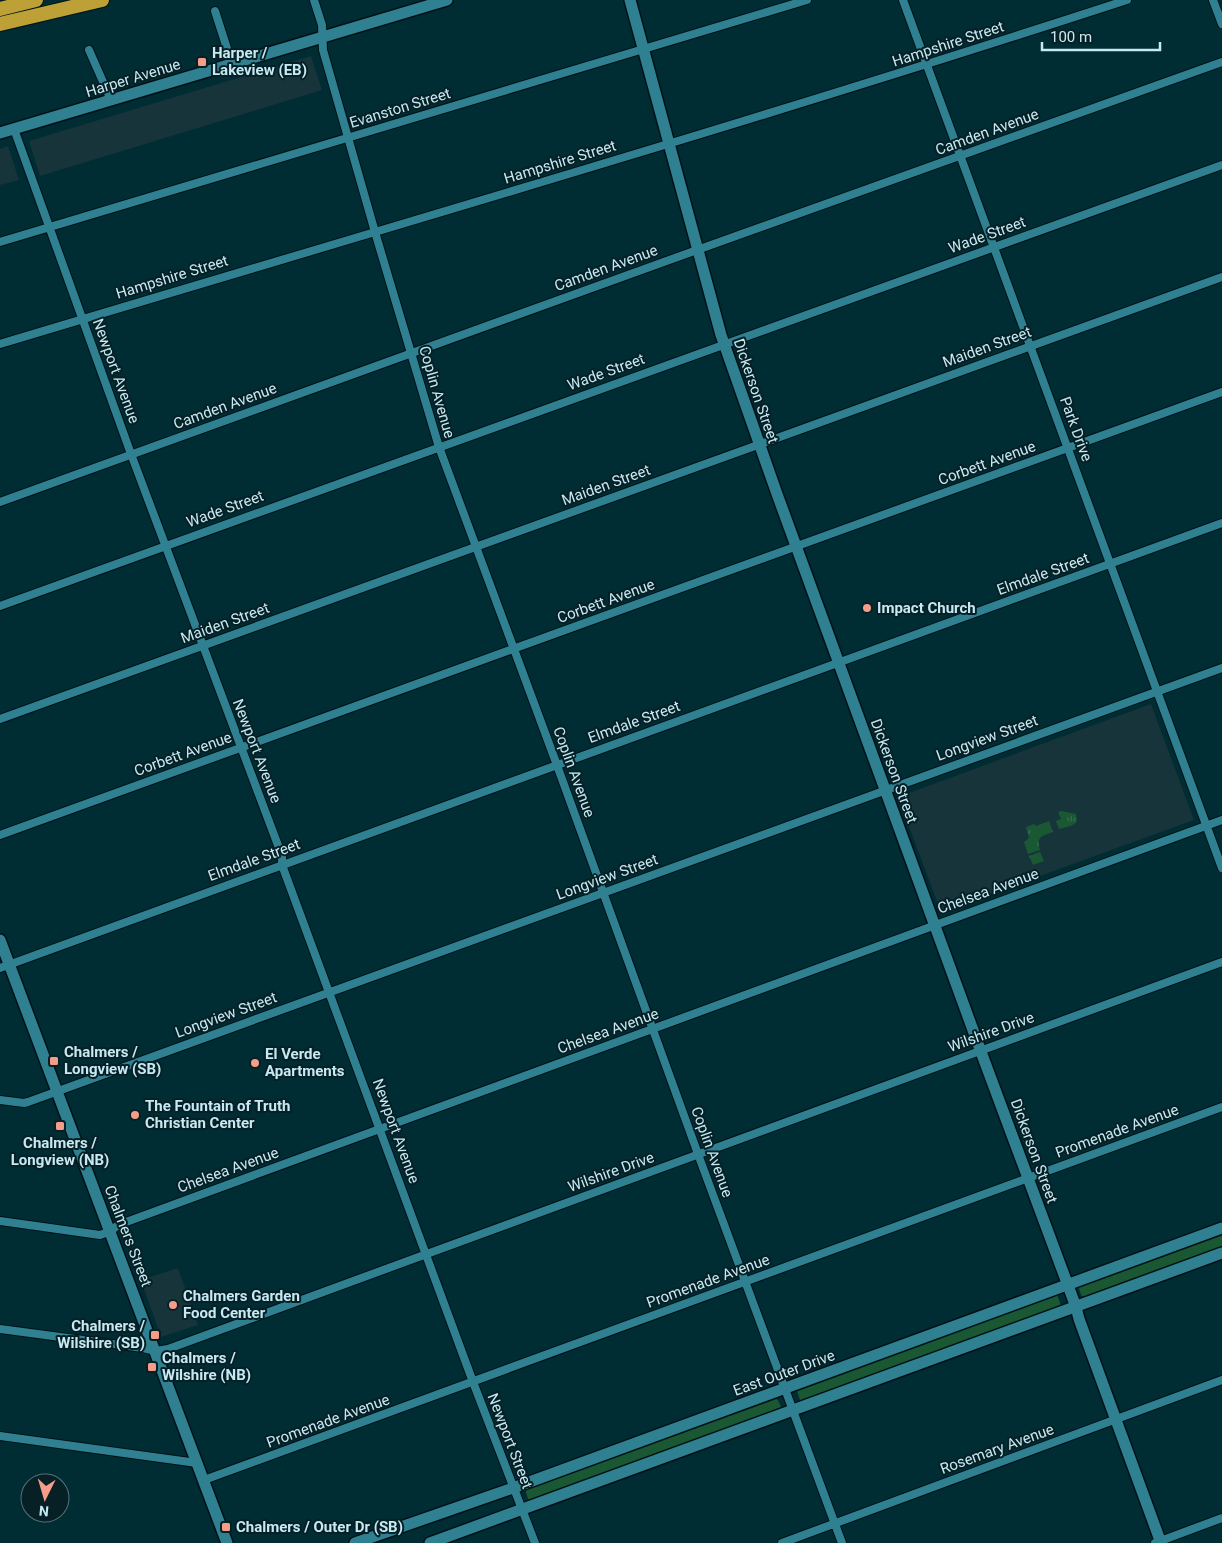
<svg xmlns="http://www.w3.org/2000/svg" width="1222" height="1543" viewBox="0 0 1222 1543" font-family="Roboto,sans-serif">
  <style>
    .built { fill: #17343a }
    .grass { fill: #1a5733 }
    .park { fill: url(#park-tufts) }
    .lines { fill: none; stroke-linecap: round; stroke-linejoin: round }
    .street-casing { stroke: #001217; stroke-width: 10 }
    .secondary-casing { stroke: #001217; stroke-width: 14 }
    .highway-casing { stroke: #001217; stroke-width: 16 }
    .street { stroke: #2f8192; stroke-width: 8 }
    .secondary { stroke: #2f8192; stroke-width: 11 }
    .highway { stroke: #bea136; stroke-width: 14 }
    .poi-dot { fill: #f49e8a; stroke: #072026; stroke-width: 2 }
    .labels { text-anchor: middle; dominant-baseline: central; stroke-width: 4; stroke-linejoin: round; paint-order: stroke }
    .street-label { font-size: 15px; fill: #c5eaf3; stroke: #072026 }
    .poi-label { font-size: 15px; font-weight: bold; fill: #c5eaf3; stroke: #072026; text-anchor: start }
  </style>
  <defs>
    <pattern id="park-tufts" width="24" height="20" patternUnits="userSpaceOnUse" patternTransform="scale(1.25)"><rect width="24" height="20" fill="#1a5733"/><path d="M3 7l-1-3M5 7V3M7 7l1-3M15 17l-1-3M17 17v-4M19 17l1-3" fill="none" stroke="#3a6f51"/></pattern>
  </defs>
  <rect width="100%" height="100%" fill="#002c34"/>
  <!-- built -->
  <path class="built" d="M311 56 322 90 40 176 29 141Z
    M8 146 19 180 0 185V149Z
    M1151 704 1194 820 941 912 898 797Z
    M178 1268 198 1325 161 1337 141 1280Z"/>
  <!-- grass -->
  <path class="grass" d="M1222 1232V1246L1088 1296H1082L1081 1295 1078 1285Z
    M1057 1294 1061 1306 805 1400H800L797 1391 798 1389Z
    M775 1398 778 1400 781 1407 778 1410 532 1500 528 1499 525 1489Z"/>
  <!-- park -->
  <path class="park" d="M1061 811 1076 814 1077 822 1071 826 1059 829 1056 821 1061 819 1058 812Z
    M1049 821 1053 832C1042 836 1036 836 1040 850L1028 854 1024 842 1029 838 1026 827 1034 824 1036 826Z
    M1040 852 1044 861 1033 865 1029 856Z"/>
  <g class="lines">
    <!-- street casing -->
    <g class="street-casing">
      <path id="street" d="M314 0 322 25 323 50 375 232 439 447 554 757 702 1165 842 1543
        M903 0 1222 868
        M1213 0 1222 24
        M215 11 232 64
        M89 50 111 100
        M14 129 131 454 282 856V865L473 1382 535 1543
        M0 242 807 0
        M0 344C376 231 753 122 1127 0
        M0 502 697 250 1222 62
        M0 606 1222 165
        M0 719 1222 277
        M0 835 1222 392
        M0 968 1222 523
        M0 1100 24 1103 28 1102 1222 668
        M0 1221 100 1235 111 1231 118 1225 1222 820
        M0 1329 143 1348 156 1351 168 1349 1222 962
        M0 1436 197 1463
        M204 1480 1222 1107
        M782 1543 1222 1380
        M1155 1543 1222 1518"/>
    </g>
    <!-- secondary casing -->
    <g class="secondary-casing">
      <path id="secondary" d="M630 0 721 335 777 494 977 1041 1076 1307 1079 1319 1161 1543
        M0 133 447 0
        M0 940 227 1543
        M355 1543 513 1488 1222 1228
        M430 1543 1222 1253"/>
    </g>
    <!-- highway casing -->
    <g class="highway-casing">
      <path id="highway" d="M0 9 36 0
        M0 24 102 0"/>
    </g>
    <!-- street -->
    <use href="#street" class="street"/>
    <!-- secondary -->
    <use href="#secondary" class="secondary"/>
    <!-- highway -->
    <use href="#highway" class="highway"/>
  </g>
  <!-- markers -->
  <g class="poi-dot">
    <rect x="197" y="57" width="10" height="10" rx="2.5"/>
    <circle cx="867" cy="608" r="5"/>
    <rect x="49" y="1056" width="10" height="10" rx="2.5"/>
    <circle cx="255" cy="1063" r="5"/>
    <circle cx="135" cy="1115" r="5"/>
    <rect x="55" y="1121" width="10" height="10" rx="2.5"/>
    <circle cx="173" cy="1305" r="5"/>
    <rect x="150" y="1330" width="10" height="10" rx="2.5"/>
    <rect x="147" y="1362" width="10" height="10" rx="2.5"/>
    <rect x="221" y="1522" width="10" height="10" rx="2.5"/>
  </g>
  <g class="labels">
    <!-- street labels -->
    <g class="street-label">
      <text transform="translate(948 44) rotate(-18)">Hampshire Street</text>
      <text transform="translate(133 78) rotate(-17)">Harper Avenue</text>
      <text transform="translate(400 108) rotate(-17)">Evanston Street</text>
      <text transform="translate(987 132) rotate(-20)">Camden Avenue</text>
      <text transform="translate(560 162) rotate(-17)">Hampshire Street</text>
      <text transform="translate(987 235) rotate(-20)">Wade Street</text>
      <text transform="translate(606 268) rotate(-20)">Camden Avenue</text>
      <text transform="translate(172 277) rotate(-17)">Hampshire Street</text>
      <text transform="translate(987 347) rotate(-20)">Maiden Street</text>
      <text transform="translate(116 371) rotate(70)">Newport Avenue</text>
      <text transform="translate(606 372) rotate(-20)">Wade Street</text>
      <text transform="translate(756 391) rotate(71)">Dickerson Street</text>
      <text transform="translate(437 392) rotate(74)">Coplin Avenue</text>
      <text transform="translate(225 406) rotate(-20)">Camden Avenue</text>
      <text transform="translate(1076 429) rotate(70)">Park Drive</text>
      <text transform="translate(987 463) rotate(-20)">Corbett Avenue</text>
      <text transform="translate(606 485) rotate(-20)">Maiden Street</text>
      <text transform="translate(225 509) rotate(-20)">Wade Street</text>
      <text transform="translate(1043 574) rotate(-20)">Elmdale Street</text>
      <text transform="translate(606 601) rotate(-20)">Corbett Avenue</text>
      <text transform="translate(225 623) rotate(-20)">Maiden Street</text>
      <text transform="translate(634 722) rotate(-20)">Elmdale Street</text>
      <text transform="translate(987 738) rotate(-20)">Longview Street</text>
      <text transform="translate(257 751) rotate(69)">Newport Avenue</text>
      <text transform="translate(183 754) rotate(-20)">Corbett Avenue</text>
      <text transform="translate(894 771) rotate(70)">Dickerson Street</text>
      <text transform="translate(574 772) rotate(70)">Coplin Avenue</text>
      <text transform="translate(254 860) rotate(-20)">Elmdale Street</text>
      <text transform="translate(607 877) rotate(-20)">Longview Street</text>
      <text transform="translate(988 891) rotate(-20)">Chelsea Avenue</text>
      <text transform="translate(226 1015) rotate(-20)">Longview Street</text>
      <text transform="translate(608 1031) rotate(-20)">Chelsea Avenue</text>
      <text transform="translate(991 1032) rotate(-20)">Wilshire Drive</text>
      <text transform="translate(396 1131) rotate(70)">Newport Avenue</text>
      <text transform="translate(1117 1131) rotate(-20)">Promenade Avenue</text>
      <text transform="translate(1034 1151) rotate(70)">Dickerson Street</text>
      <text transform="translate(712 1152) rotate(70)">Coplin Avenue</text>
      <text transform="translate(228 1170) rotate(-20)">Chelsea Avenue</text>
      <text transform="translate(611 1172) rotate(-20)">Wilshire Drive</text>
      <text transform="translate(128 1236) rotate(69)">Chalmers Street</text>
      <text transform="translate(708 1281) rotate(-20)">Promenade Avenue</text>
      <text transform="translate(784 1373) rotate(-20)">East Outer Drive</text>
      <text transform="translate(328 1421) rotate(-20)">Promenade Avenue</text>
      <text transform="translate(510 1441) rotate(69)">Newport Street</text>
      <text transform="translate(997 1449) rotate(-20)">Rosemary Avenue</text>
    </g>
    <!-- poi labels -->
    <g class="poi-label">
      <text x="212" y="53">Harper /<tspan x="212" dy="17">Lakeview (EB)</tspan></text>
      <text x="877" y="608">Impact Church</text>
      <text x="64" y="1052">Chalmers /<tspan x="64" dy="17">Longview (SB)</tspan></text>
      <text x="265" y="1054">El Verde<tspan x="265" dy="17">Apartments</tspan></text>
      <text x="145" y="1106">The Fountain of Truth<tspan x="145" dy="17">Christian Center</tspan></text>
      <text x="60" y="1143" text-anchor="middle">Chalmers /<tspan x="60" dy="17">Longview (NB)</tspan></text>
      <text x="183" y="1296">Chalmers Garden<tspan x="183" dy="17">Food Center</tspan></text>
      <text x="145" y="1326" text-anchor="end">Chalmers /<tspan x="145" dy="17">Wilshire (SB)</tspan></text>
      <text x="162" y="1358">Chalmers /<tspan x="162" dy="17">Wilshire (NB)</tspan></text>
      <text x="236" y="1527">Chalmers / Outer Dr (SB)</text>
    </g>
  </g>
  <!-- north arrow -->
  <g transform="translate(45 1498) rotate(185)"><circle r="24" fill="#072026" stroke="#537178"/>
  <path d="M0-4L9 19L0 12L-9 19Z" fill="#f49e8a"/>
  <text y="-8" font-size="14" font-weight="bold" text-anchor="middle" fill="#c5eaf3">N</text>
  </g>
  <!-- scale -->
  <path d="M1042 42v8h118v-8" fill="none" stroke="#c5eaf3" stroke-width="2.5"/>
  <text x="1050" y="42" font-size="15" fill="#c5eaf3" stroke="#072026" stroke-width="4" paint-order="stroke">100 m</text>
</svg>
